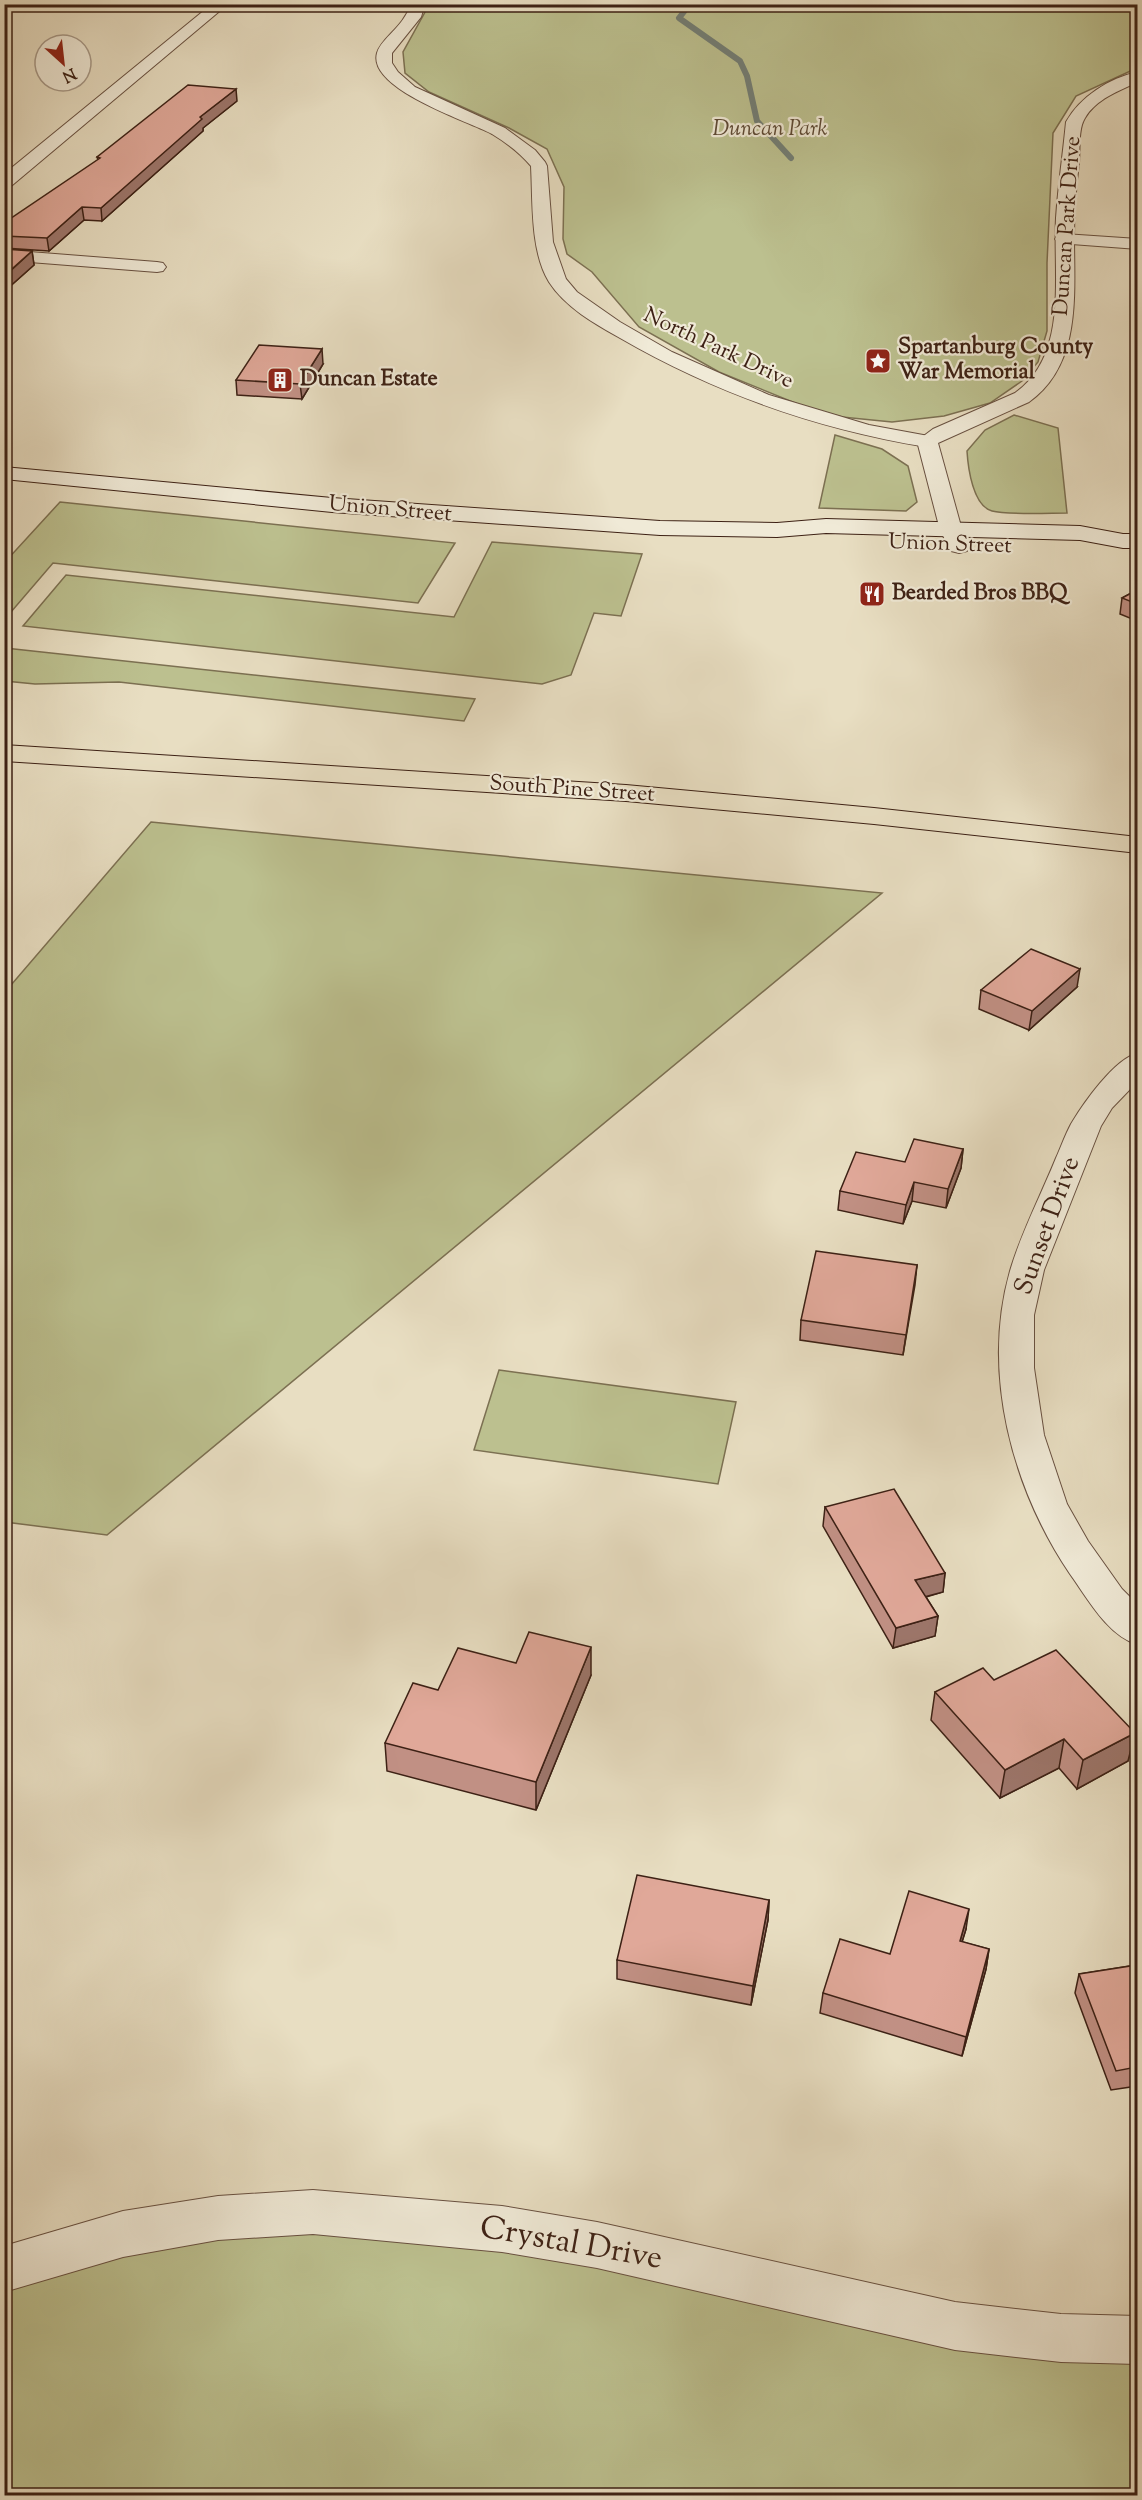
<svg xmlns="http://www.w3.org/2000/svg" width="1142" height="2500" viewBox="0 0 1142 2500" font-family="'Sorts Mill Goudy',serif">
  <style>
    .green { fill: #bcc08f; stroke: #7c7052; stroke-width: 1.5 }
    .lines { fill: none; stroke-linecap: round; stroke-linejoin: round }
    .stream { stroke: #737e75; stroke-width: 6 }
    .minor-casing { stroke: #685040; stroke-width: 2 }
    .tertiary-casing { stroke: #685040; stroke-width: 2 }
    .secondary-casing { stroke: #3d2115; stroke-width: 2 }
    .trunk-casing { stroke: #3d2115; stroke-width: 2 }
    .minor { fill: #f0ead7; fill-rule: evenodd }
    .tertiary { fill: #f0ead7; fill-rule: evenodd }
    .secondary { fill: #f0ead7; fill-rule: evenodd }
    .trunk { fill: #e8dec2; fill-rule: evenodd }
    .wall { fill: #c19084; stroke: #3d2115; stroke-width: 1.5 }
    .shaded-wall { fill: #9d766b; stroke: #3d2115; stroke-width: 1.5 }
    .building { fill: #e0a899; stroke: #3d2115; stroke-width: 1.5 }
    .labels { text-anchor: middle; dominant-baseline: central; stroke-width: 4.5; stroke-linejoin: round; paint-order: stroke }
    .far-park-label { font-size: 22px; font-style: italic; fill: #5d4934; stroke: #f0ead7 }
    .far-street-label { font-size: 22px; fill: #3d2115; stroke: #f0ead7 }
    .far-poi-label { font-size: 22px; font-weight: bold; fill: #3d2115; stroke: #f0ead7; text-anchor: start }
    .street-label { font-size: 26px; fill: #3d2115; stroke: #f0ead7 }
    .near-street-label { font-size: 32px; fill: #3d2115; stroke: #f0ead7 }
  </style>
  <rect width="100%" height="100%" fill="#e8dec2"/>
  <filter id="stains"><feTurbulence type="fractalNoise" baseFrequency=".00333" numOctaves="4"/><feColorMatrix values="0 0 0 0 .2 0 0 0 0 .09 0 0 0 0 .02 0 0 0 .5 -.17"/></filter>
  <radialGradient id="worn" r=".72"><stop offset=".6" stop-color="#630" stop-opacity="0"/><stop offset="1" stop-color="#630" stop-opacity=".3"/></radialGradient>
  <!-- green -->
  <path class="green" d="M429 5H1137V68L1076 96 1053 133 1047 263V331L1038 362 1022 381 990 403 944 416 892 422 842 417 805 407 719 372 639 327 592 272 567 254 563 239 564 187 547 149 509 128 429 92 405 73 403 52Z
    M1014 415 1058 428 1067 513C1049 513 1007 515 992 511 973 506 968 468 967 451L985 430Z
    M835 435 882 449 908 466 917 502 906 511 819 508Z
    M60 502 455 543 418 603 53 563 5 619V562Z
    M492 542 642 554 621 616 594 613 571 675 542 684 23 626 66 575 454 617Z
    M5 648 475 699 464 721 119 682 35 684 5 681Z
    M151 822 882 893 107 1535 5 1522V992Z
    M499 1370 736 1402 718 1484 474 1450Z
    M313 2212 1137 2340V2495L5 2496V2269Z"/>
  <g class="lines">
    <!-- stream -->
    <path class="stream" d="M690 4 679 18 740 61 747 76 757 121 791 158"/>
    <!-- minor casing -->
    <g class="minor-casing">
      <path id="minor" d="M212 4H228L10 187 4 188V174Z
        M411 4H425L421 17 392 53V63L398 72 415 87 505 128 535 150 545 162 547 166 553 242 566 279 577 292 620 322 672 352 769 395 869 425 934 437 937 441 934 445 927 447C817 429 717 394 620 338 595 324 565 307 549 282 530 251 533 202 531 166 520 153 507 143 492 134 468 121 367 89 377 53 382 37 403 28 411 4Z
        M1064 234 1138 239V249L1058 243 1055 239 1058 235Z
        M4 250 157 262 163 263 166 267 163 271 157 272 4 260Z
        M1138 1053V1081L1112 1108 1101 1126 1044 1270 1034 1315V1368L1044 1435 1067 1504 1088 1541 1122 1589 1138 1605V1645C1107 1635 1088 1599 1070 1574 1012 1488 981 1373 1010 1271 1021 1233 1041 1195 1056 1158 1061 1147 1065 1135 1071 1124 1083 1104 1114 1059 1138 1053Z
        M313 2190 502 2206 597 2222 955 2302 1061 2314 1138 2316V2364L1061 2362 955 2350 597 2268 502 2252 313 2234 218 2240 123 2257 4 2292V2246L123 2211 218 2196Z"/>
    </g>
    <!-- tertiary casing -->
    <g class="tertiary-casing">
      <path id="tertiary" d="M1138 72V82C1119 91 1096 99 1085 118 1078 129 1080 150 1079 163 1076 187 1074 212 1074 236 1074 294 1082 364 1029 402L938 443 962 530 970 546 967 551 959 553 951 551 940 530 917 441 933 429 1015 393C1069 355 1053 276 1056 218 1058 186 1063 154 1066 122 1080 97 1109 78 1138 72Z"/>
    </g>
    <!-- secondary casing -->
    <g class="secondary-casing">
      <path id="secondary" d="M4 467 332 498 660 521 777 523 826 519 1080 526 1123 534H1138V548H1123L1080 540 826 533 777 537 660 535 332 512 4 479Z"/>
    </g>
    <!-- trunk casing -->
    <g class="trunk-casing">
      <path id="trunk" d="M4 745 626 785 874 808 1138 837V853L874 824 626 801 4 761Z"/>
    </g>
    <!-- minor -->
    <use href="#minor" class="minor"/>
    <!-- tertiary -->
    <use href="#tertiary" class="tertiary"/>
    <!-- secondary -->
    <use href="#secondary" class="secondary"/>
    <!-- trunk -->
    <use href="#trunk" class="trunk"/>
  </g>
  <!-- wall -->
  <path class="wall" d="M237 101 203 128V131L102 221 84 220 49 251 4 248V236L98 160 97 157Z
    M4 249 32 251 34 265 7 289H4Z
    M323 364 302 399 237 395 236 380Z
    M1137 590V621L1120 614 1122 598Z
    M1077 987 1029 1030 979 1009 981 990Z
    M963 1149 961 1168 946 1208 912 1201 903 1224 838 1210 840 1191 905 1162Z
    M917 1265 903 1355 800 1340 801 1320Z
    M825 1507 945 1573 943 1592 926 1597 938 1616 935 1636 893 1648 823 1526Z
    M516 1663 591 1675 536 1810 387 1771 385 1743 438 1690Z
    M994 1680 1135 1733 1128 1761 1077 1789 1059 1768 1000 1798 931 1720 935 1692Z
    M769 1900 768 1920 751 2005 617 1979V1960Z
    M966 1929 962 1942 989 1949 986 1969 962 2056 820 2013 823 1993 890 1954Z
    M1137 1965V2086L1111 2090 1075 1993 1079 1974Z"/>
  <!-- shaded-wall -->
  <path class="shaded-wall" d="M236 89 237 101 203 128V131L102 221 101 208 200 117Z
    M82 207 84 220 49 251 47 238Z
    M32 251 34 265 7 289 5 276Z
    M322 349 323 364 302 399 300 384Z
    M1080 969 1077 987 1029 1030 1032 1011Z
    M963 1149 961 1168 946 1208 948 1189Z
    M914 1182 912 1201 903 1224 906 1205Z
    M917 1265 915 1285 903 1355 906 1335Z
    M945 1573 943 1592 913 1600 915 1580Z
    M938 1616 935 1636 893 1648 896 1628Z
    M591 1647V1675L536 1810V1782Z
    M1135 1733 1128 1761 1077 1789 1083 1760Z
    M1064 1739 1059 1768 1000 1798 1005 1770Z
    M769 1900 768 1920 751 2005 753 1986Z
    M969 1909 966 1929 956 1961 960 1941Z
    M989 1949 986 1969 962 2056 966 2037Z"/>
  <!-- building -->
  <path class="building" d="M188 85 236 89 200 117 202 119 101 208 82 207 47 238 4 236V223L100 158 97 157Z
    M4 249 32 251 4 276Z
    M259 345 322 349 300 384 236 380Z
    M1137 590V604L1122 598Z
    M1031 949 1080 969 1032 1011 981 990Z
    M914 1139 963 1149 948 1189 914 1182 906 1205 840 1191 856 1152 905 1162Z
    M816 1251 917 1265 906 1335 801 1320Z
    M894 1489 945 1573 915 1580 938 1616 896 1628 825 1507Z
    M529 1632 591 1647 536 1782 385 1743 413 1683 438 1690 458 1648 516 1663Z
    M1056 1650 1135 1733 1083 1760 1064 1739 1005 1770 935 1692 983 1668 994 1680Z
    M637 1875 769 1900 753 1986 617 1960Z
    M909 1891 969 1909 960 1941 989 1949 966 2037 823 1993 840 1939 890 1954Z
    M1137 1965V2067L1116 2071 1079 1974Z"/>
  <!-- icons -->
  <defs>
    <g id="sight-square" transform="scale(1.35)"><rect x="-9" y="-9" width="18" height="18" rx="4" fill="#8f2418" stroke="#f0ead7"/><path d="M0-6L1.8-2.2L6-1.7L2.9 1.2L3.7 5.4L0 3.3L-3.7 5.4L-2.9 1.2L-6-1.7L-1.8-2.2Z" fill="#fff"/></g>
    <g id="building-square" transform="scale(1.35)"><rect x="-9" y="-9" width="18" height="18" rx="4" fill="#8f2418" stroke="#f0ead7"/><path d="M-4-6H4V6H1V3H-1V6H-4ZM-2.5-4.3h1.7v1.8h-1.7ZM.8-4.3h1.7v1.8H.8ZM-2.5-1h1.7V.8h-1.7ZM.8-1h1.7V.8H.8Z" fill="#fff"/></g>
    <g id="restaurant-square" transform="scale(1.35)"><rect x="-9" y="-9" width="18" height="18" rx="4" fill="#8f2418" stroke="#f0ead7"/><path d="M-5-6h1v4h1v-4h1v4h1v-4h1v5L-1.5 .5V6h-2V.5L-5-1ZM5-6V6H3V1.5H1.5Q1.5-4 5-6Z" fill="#fff"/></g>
  </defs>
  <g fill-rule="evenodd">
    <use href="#sight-square" x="878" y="361"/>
    <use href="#building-square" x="280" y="380"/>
    <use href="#restaurant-square" x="872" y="594"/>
  </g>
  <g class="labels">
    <!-- far-park labels -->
    <g class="far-park-label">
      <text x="770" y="130">Duncan Park</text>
    </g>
    <!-- far-street labels -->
    <g class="far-street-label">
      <text transform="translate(1068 226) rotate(-86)">Duncan Park Drive</text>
      <text transform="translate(718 349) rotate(25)">North Park Drive</text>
      <text transform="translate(390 510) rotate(5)">Union Street</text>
      <text transform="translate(950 545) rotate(2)">Union Street</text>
      <text transform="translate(572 790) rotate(4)">South Pine Street</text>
    </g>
    <!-- far-poi labels -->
    <g class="far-poi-label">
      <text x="898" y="348">Spartanburg County<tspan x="898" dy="25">War Memorial</tspan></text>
      <text x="300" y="380">Duncan Estate</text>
      <text x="892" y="594">Bearded Bros BBQ</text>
    </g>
    <!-- street labels -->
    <g class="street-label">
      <text transform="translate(1048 1226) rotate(-70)">Sunset Drive</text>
    </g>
    <!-- near-street labels -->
    <g class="near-street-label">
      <text transform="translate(571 2244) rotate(10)">Crystal Drive</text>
    </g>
  </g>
  <!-- margin -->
  <rect width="1142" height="2500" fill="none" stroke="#e8dec2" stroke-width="24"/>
  <rect x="6" y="6" width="1130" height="2488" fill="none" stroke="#3d2115" stroke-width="3"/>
  <rect x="12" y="12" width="1118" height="2476" fill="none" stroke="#3d2115" stroke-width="1.5"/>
  <!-- north arrow -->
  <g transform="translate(63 63) rotate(153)"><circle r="28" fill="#f0ead7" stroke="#a89a89" stroke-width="1.5"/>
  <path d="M0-4.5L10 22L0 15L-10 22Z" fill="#8f2418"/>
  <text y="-9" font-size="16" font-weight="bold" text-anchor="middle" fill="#3d2115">N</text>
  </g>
  <rect width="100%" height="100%" filter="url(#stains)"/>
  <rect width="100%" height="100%" fill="url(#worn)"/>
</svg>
